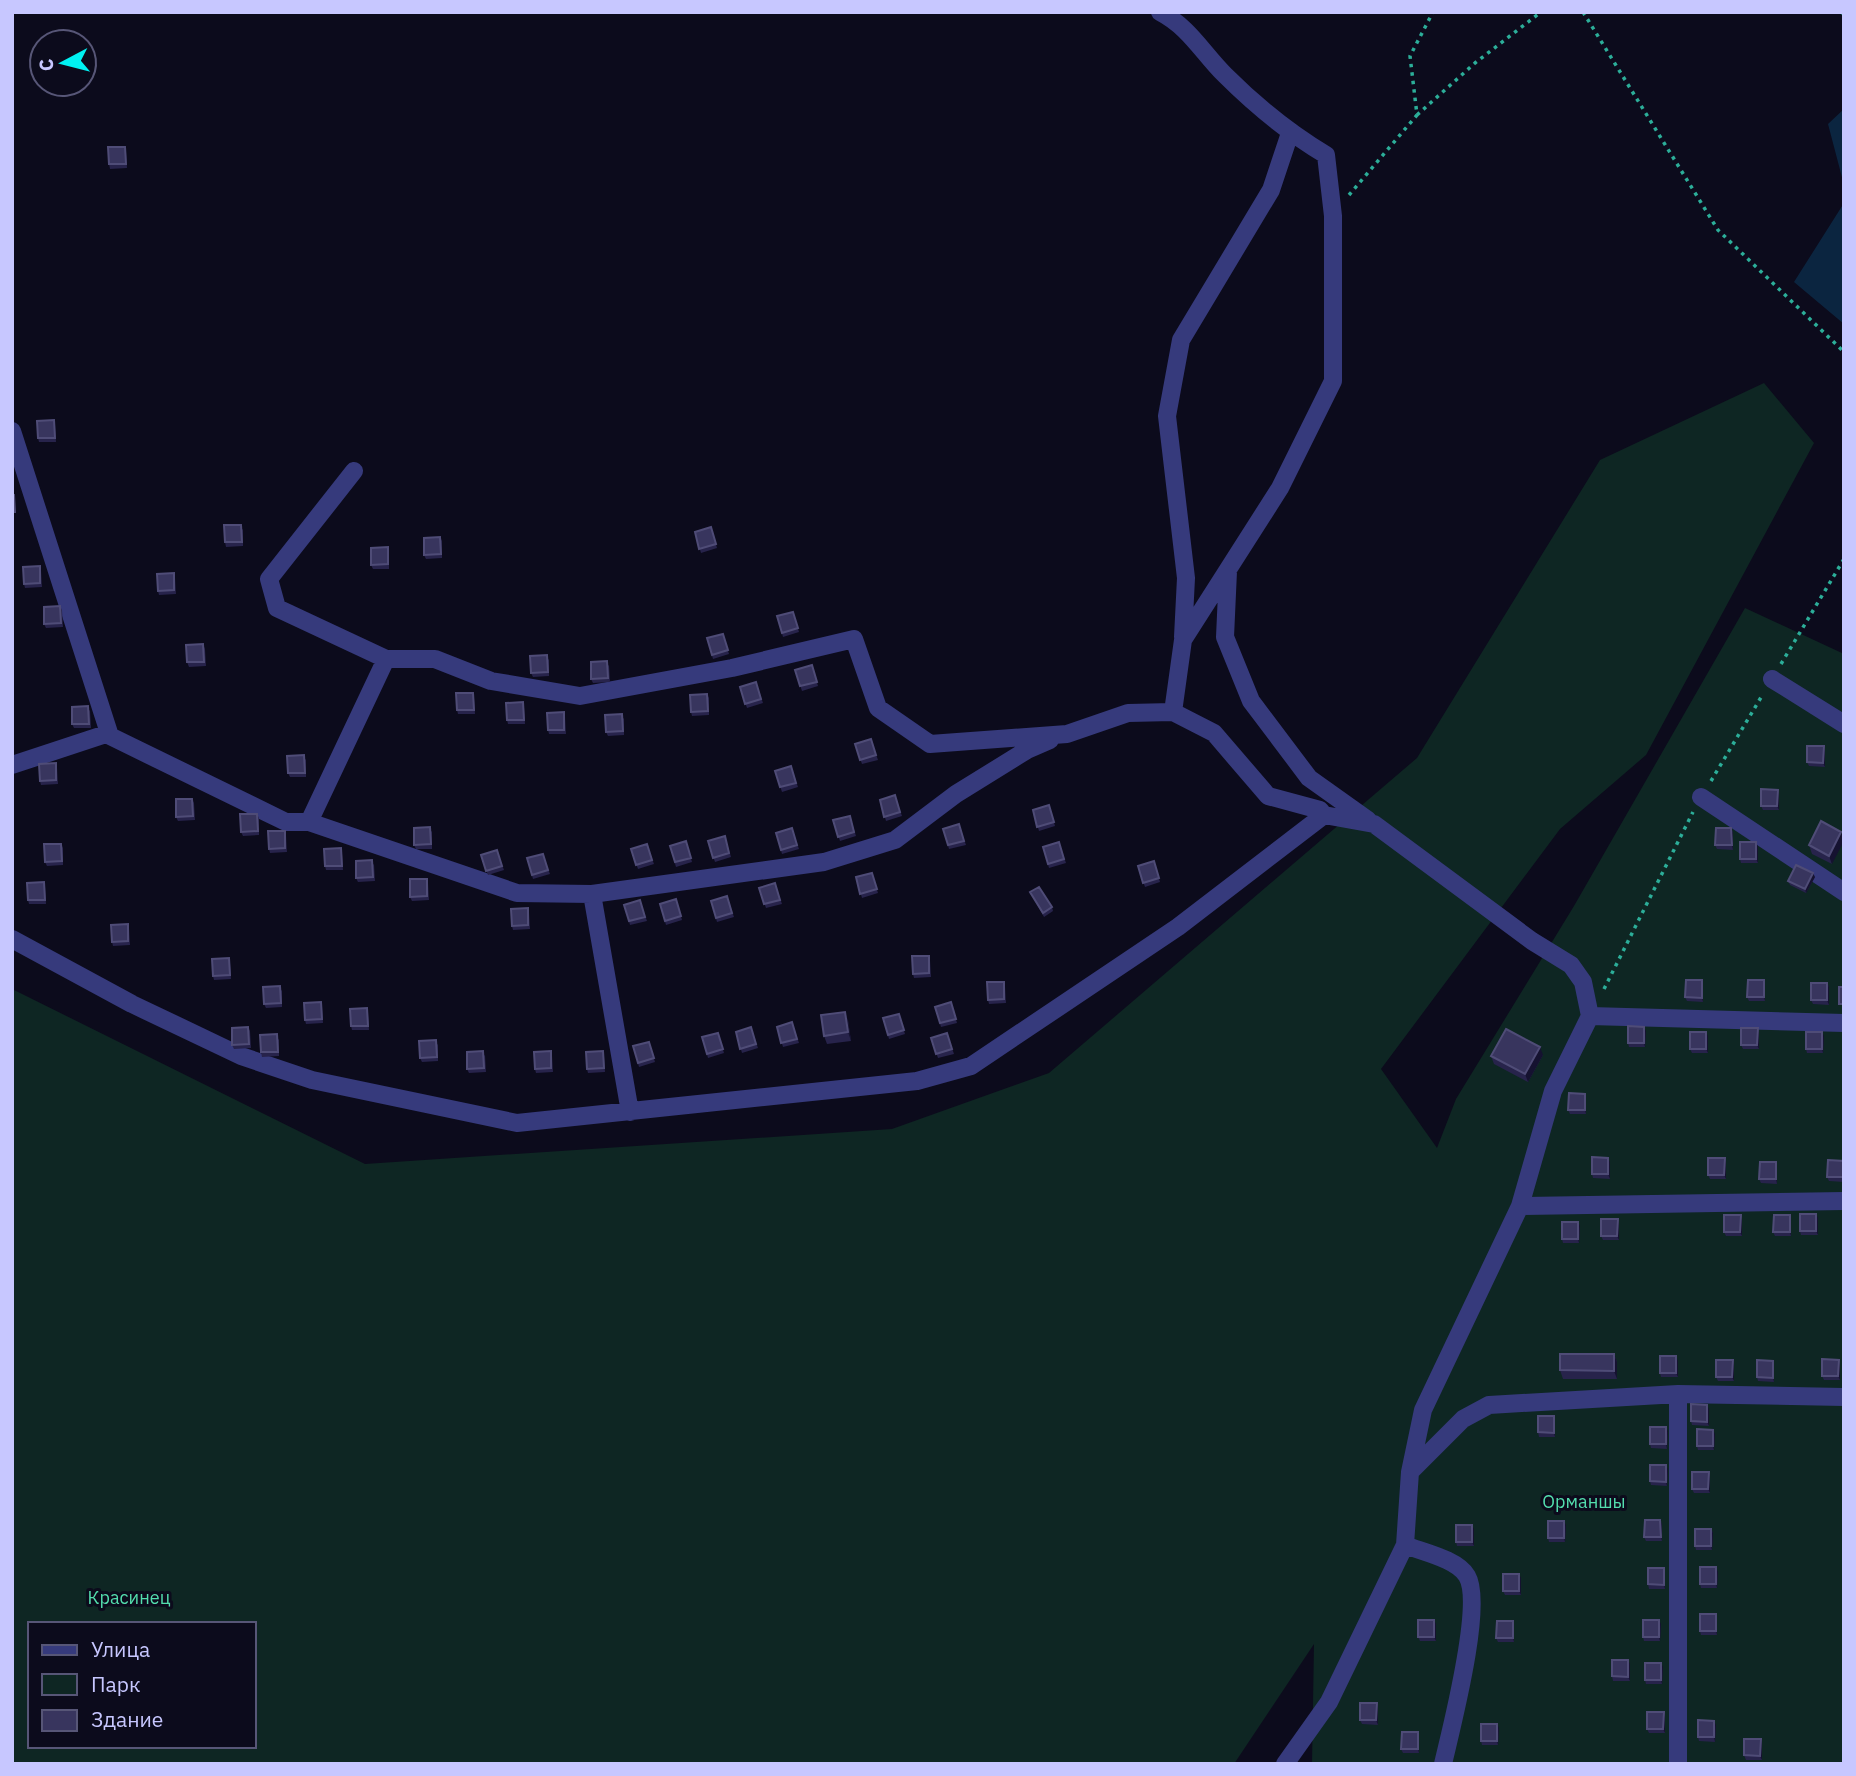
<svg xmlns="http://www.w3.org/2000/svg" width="1856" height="1776" viewBox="0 0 1856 1776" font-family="'IBM Plex Sans',sans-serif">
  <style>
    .green { fill: #0e2623; fill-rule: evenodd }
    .water { fill: #0b2540 }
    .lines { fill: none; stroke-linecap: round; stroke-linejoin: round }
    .path { stroke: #2cae99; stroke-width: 3.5; stroke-dasharray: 3.5 5; stroke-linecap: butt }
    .street { stroke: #363a7c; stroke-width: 18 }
    .wall { fill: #27234b }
    .shaded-wall { fill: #151230 }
    .building { fill: #38355e; stroke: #4f4c77; stroke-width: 2 }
    .labels { text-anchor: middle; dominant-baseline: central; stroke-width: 6; stroke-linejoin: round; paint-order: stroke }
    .park-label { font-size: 18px; fill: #53deae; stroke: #0c0b1c }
  </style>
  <rect width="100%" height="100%" fill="#0c0b1c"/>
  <!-- green -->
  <path class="green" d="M1764 383 1814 443 1646 755 1560 829 1381 1069 1437 1148 1456 1099 1574 906 1745 608 1844 654V1764H1312L1314 1644 1234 1764H12V989L365 1164 892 1129 1049 1073 1417 758 1600 460ZM30 1624H254V1746H30Z"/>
  <!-- water -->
  <path class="water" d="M1844 109V185L1828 124Z
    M1844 203V324L1794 282Z"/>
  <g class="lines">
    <!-- path -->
    <path class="path" d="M1583 12 1718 230 1844 352
      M1841 12 1844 14
      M1417 115 1475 63 1541 12
      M1349 195 1417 115 1410 56 1433 12
      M1781 664 1844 559
      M1711 781 1763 694
      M1604 989 1693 812"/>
    <!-- street -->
    <path class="street" d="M1160 12C1189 27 1202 52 1225 75 1256 106 1289 133 1326 155L1333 216V381L1280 488 1183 640 1173 712
      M12 431 110 736 286 822H309
      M354 471 269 579 277 608 386 659
      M1228 571 1225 637 1251 701 1309 778 1368 820
      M1183 637 1186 578 1167 416 1181 340 1271 190 1290 133
      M1772 679 1844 724
      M12 765 109 733
      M1701 797 1844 892
      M592 894 824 862 895 840 956 794 1027 750 1050 740
      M12 939 132 1004 241 1056 312 1080 517 1123 917 1081 971 1066 1178 927 1324 815 1374 824 1532 941 1571 965 1583 982 1590 1016 1553 1091 1520 1206 1423 1410 1410 1472 1405 1545 1329 1702 1285 1764
      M1590 1016 1844 1023
      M630 1112 592 894 517 893 309 822 386 659H435L491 681 580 696 732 668 854 639 878 708 930 744 1067 734 1128 713 1173 712 1214 733 1268 796 1320 810 1324 815
      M1520 1206 1844 1201
      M1678 1394V1764
      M1410 1472 1463 1419 1489 1405 1678 1394 1844 1397
      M1405 1545C1422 1552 1457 1559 1467 1576 1484 1604 1451 1729 1443 1764"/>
  </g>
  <!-- wall -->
  <path class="wall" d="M126 151 127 168 110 169 109 164Z
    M54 420 55 424 56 442H39L38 438Z
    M711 527 717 548 701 553 695 532Z
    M243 529V546L226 547 225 542Z
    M440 537 442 541V558L426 559 424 555Z
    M388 547 389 551V569H373L371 565Z
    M40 566 41 570 42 587 25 588 24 584Z
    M174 573 175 577 176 594 159 595 158 591Z
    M60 606 62 610 63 627 46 628 44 624Z
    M793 612 799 632 783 637 777 616Z
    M723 634 729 654 713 659 707 638Z
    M203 644 205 649 206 666 189 667 187 662Z
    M549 659V676L533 677 531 673Z
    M609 665 610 682 593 683 591 679Z
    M812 665 818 686 802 691 795 670Z
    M756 682 763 703 747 708 740 687Z
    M473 693 474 697 475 714H458L457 710Z
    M707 694 709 698V715L692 716 691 712Z
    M524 707 525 724H508L507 720Z
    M90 710 91 728H74L72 724Z
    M565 716 566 734H549L548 730Z
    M624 718V735L608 736 606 732Z
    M871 739 878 760 862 764 855 744Z
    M1825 750V767L1809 766 1807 762Z
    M306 759V777H290L288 773Z
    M791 766 798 787 782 792 775 771Z
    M57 767 58 784 41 785 40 781Z
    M1779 794V810H1763L1761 806Z
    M895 795 902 816 886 821 880 800Z
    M192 799 194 803 195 820 178 821 176 817Z
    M1049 805 1055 826 1039 831 1033 810Z
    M257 814 259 818V835L243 836 241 832Z
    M850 816 856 836 840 841 833 820Z
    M1821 821 1832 864 1812 854 1809 845Z
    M959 824 966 845 949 849 943 829Z
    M792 828 799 849 782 854 776 833Z
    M1731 828 1733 833V850L1717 849 1715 845Z
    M432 831V849H416L414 845Z
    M286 835 287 852 270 853 269 849Z
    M725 836 731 857 715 862 708 841Z
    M686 841 692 862 676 867 670 846Z
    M1059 842 1066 863 1049 868 1043 847Z
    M61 844 63 848V865L47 866 45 862Z
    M647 844 654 864 638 869 631 849Z
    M1758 847V863H1741L1740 859Z
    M497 850 504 870 488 875 481 855Z
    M342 853 343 870H326L325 866Z
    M543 854 550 874 533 879 527 858Z
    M1154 861 1160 882 1145 887 1138 866Z
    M374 864 375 881 358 882 356 878Z
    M872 873 878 893 862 898 856 877Z
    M1815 877 1806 893 1790 885 1788 881Z
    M44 882 45 886 46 904H29L28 900Z
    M428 883 429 900 412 901 410 897Z
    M775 883 782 904 766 908 759 888Z
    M1030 892 1052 907 1053 911 1044 917Z
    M727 896 734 917 717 922 711 901Z
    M676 899 682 920 666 925 660 904Z
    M640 900 647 921 630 925 624 905Z
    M529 912 530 929 513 930 512 926Z
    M128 924 129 928 130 945 113 946 112 942Z
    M929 956 930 960 931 977 914 978 913 974Z
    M230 962 231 979 214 980 213 976Z
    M1702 980 1703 985V1002L1687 1001 1685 997Z
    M1004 982 1005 986 1006 1003 989 1004 988 1000Z
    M1827 983 1829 987V1005L1813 1004 1811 1000Z
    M1765 984V1001H1749L1747 997Z
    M282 990V1007L266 1008 264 1004Z
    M951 1002 957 1023 941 1027 935 1007Z
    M322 1006 323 1023 306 1024 305 1020Z
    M368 1012 369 1030H352L351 1026Z
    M899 1014 905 1034 889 1039 883 1018Z
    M848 1020 851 1041 827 1044 824 1036Z
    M792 1022 799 1043 783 1047 777 1027Z
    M248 1027 250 1031 251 1048 234 1049 232 1045Z
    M751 1027 758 1048 742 1053 736 1032Z
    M1646 1031 1645 1047H1629L1628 1043Z
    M1759 1032V1049H1743L1741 1045Z
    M718 1033 724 1053 708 1058 702 1037Z
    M947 1033 954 1054 938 1058 931 1038Z
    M1708 1036V1053H1692L1690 1049Z
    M1824 1036 1823 1053H1807L1806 1049Z
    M279 1039V1056L262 1057 261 1052Z
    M649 1042 655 1062 639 1067 633 1046Z
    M438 1044V1061L422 1062 420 1058Z
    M485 1055 486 1072 469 1073 467 1069Z
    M552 1055 553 1072 536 1073 535 1069Z
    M604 1055 605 1072 588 1073 587 1069Z
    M1543 1055 1528 1082 1494 1064 1491 1056Z
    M1586 1098V1114H1570L1568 1110Z
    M1844 1161V1182L1829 1181 1827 1177Z
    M1610 1162V1179L1593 1178 1592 1174Z
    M1726 1162V1179H1710L1708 1175Z
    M1777 1166V1184L1761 1183 1759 1179Z
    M1741 1215 1742 1219V1236H1726L1724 1232Z
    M1818 1218V1235H1801L1800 1231Z
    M1791 1219V1236H1775L1773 1232Z
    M1619 1223V1240H1603L1601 1236Z
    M1580 1226 1579 1243H1563L1562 1239Z
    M1614 1354 1617 1362V1379H1563L1560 1370Z
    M1678 1361V1377H1661L1660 1373Z
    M1773 1361 1774 1365V1382L1758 1381 1757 1377Z
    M1734 1364V1381H1718L1716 1377Z
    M1840 1364V1380H1824L1822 1376Z
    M1709 1409V1426L1692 1425 1691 1421Z
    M1555 1420V1437H1539L1538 1432Z
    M1668 1431 1667 1449 1651 1448 1650 1444Z
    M1715 1434 1714 1450H1698L1697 1446Z
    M1668 1469 1667 1486 1651 1485 1650 1481Z
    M1710 1476V1493H1694L1692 1489Z
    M1662 1524V1541H1646L1644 1537Z
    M1566 1525 1565 1542H1549L1548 1538Z
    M1474 1529V1546H1457L1456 1542Z
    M1711 1529 1713 1533 1712 1550H1696L1695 1546Z
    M1665 1572V1589H1649L1648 1584Z
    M1718 1572 1717 1588H1701L1700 1584Z
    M1521 1578V1595H1505L1503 1591Z
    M1717 1619V1635H1701L1700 1631Z
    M1436 1624V1641H1420L1418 1637Z
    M1661 1624 1660 1641H1644L1643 1637Z
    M1514 1625V1642H1498L1496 1638Z
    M1630 1664V1681H1613L1612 1676Z
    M1663 1667 1662 1684H1646L1645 1680Z
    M1377 1703 1378 1707V1725L1362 1724 1360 1720Z
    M1665 1716V1733H1649L1647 1729Z
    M1716 1725 1715 1742 1699 1741 1698 1737Z
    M1499 1728 1498 1745H1482L1481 1741Z
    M1419 1737V1753H1403L1401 1749Z
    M1762 1743V1760H1746L1744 1755Z"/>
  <!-- shaded-wall -->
  <path class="shaded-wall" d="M1824 746 1825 750V767L1823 763Z
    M1778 790 1779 794V810L1777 806Z
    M1731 828 1733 833V850L1732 845Z
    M1841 832 1844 841 1832 864 1829 856Z
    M1756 842 1758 847V863L1756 859Z
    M1813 873 1815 877 1806 893 1805 889Z
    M1702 980 1703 985V1002L1702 998Z
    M1764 980 1765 984V1001L1764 997Z
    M1827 983 1829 987V1005L1827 1000Z
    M845 1012 848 1020 851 1041 848 1032Z
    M1644 1027 1646 1031 1645 1047 1644 1043Z
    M1758 1028 1759 1032V1049L1757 1045Z
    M1706 1032 1708 1036V1053L1706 1049Z
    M1822 1032 1824 1036 1823 1053 1822 1049Z
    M1540 1047 1543 1055 1528 1082 1525 1074Z
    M1585 1094 1586 1098V1114L1585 1110Z
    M1608 1158 1610 1162V1179L1608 1174Z
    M1725 1158 1726 1162V1179L1724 1175Z
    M1776 1162 1777 1166V1184L1776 1179Z
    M1816 1214 1818 1218V1235L1816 1231Z
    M1741 1215 1742 1219V1236L1740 1232Z
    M1790 1215 1791 1219V1236L1790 1232Z
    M1618 1219 1619 1223V1240L1617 1236Z
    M1578 1222 1580 1226 1579 1243 1578 1239Z
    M1614 1354 1617 1362V1379L1614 1371Z
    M1676 1356 1678 1361V1377L1676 1373Z
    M1733 1360 1734 1364V1381L1732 1377Z
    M1839 1360 1840 1364V1380L1838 1376Z
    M1773 1361 1774 1365V1382L1773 1378Z
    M1707 1405 1709 1409V1426L1707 1422Z
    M1554 1416 1555 1420V1437L1554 1433Z
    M1666 1427 1668 1431 1667 1449 1666 1444Z
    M1713 1430 1715 1434 1714 1450 1713 1446Z
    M1666 1465 1668 1469 1667 1486 1666 1482Z
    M1709 1472 1710 1476V1493L1708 1489Z
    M1660 1520 1662 1524V1541L1661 1537Z
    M1564 1521 1566 1525 1565 1542 1564 1538Z
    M1472 1525 1474 1529V1546L1472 1542Z
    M1711 1529 1713 1533 1712 1550 1711 1546Z
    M1716 1567 1718 1572 1717 1588 1716 1584Z
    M1664 1568 1665 1572V1589L1664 1585Z
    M1519 1574 1521 1578V1595L1519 1591Z
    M1716 1614 1717 1619V1635L1716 1631Z
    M1434 1620 1436 1624V1641L1434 1637Z
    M1659 1620 1661 1624 1660 1641 1659 1637Z
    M1513 1621 1514 1625V1642L1513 1638Z
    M1628 1660 1630 1664V1681L1628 1677Z
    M1661 1663 1663 1667 1662 1684 1661 1680Z
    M1377 1703 1378 1707V1725L1376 1720Z
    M1664 1712 1665 1716V1733L1663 1729Z
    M1714 1721 1716 1725 1715 1742 1714 1737Z
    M1497 1724 1499 1728 1498 1745 1497 1741Z
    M1418 1732 1419 1737V1753L1418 1749Z
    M1761 1739 1762 1743V1760L1760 1756Z"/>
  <!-- building -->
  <path class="building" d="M108 147H125L126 164H109Z
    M54 420 55 438H38L37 421Z
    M12 495H14L15 512H12Z
    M224 525H241L242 542H225Z
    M711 527 716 544 699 549 695 532Z
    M440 537 441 554 424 555V538Z
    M388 547V564L371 565V548Z
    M40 566V583L24 584 23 567Z
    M174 573V590L158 591 157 574Z
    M60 606 61 623 44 624V607Z
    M793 612 798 628 782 633 777 616Z
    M723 634 728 650 712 655 707 638Z
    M203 644 204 662H187L186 645Z
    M547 655 548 672 531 673 530 656Z
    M607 661 608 678 591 679V662Z
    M812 665 817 682 800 686 795 670Z
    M756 682 761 699 745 704 740 687Z
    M456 693H473L474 710H457Z
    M707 694 708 711 691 712 690 695Z
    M523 702 524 720H507L506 703Z
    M88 706 89 724H72V707Z
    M564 712V730H548L547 713Z
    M622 714 623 731 606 732 605 715Z
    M871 739 876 755 860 760 855 744Z
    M1807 746H1824L1823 763 1807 762Z
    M304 755 305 773H288L287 756Z
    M56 763V780L40 781 39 764Z
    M791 766 796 783 780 787 775 771Z
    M1761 789 1778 790 1777 806H1761Z
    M895 795 900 812 884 817 880 800Z
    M176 799H192L193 816 176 817Z
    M1049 805 1054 822 1037 827 1033 810Z
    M240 814H257L258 831 241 832Z
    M850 816 854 832 838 837 833 820Z
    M1821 821 1841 832 1829 856 1809 845Z
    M959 824 964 841 948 845 943 829Z
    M430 827 431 844 414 845V828Z
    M792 828 797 845 781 850 776 833Z
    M1716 828H1731L1732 845H1715Z
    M268 831H285V848L269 849Z
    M725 836 729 853 713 858 708 841Z
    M686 841 691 858 675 862 670 846Z
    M1059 842 1064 859 1048 864 1043 847Z
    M1740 842H1756V859H1740Z
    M44 844H61L62 861 45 862Z
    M647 844 652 860 636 865 631 849Z
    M341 848 342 866H325L324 849Z
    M497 850 502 866 486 871 481 855Z
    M543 854 548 870 532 875 527 858Z
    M372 860 373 877 356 878V861Z
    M1154 861 1159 878 1143 883 1138 866Z
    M1796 865 1813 873 1805 889 1788 881Z
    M872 873 877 889 860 894 856 877Z
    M410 879H427V896L410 897Z
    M44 882 45 900H28L27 883Z
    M775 883 780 900 764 904 759 888Z
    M1039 887 1052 907 1043 913 1030 892Z
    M727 896 732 913 716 918 711 901Z
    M676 899 681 916 665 921 660 904Z
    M640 900 645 917 629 921 624 905Z
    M528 908V925L512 926 511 909Z
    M128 924V941L112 942 111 925Z
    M912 956H929V973L913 974Z
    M229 958 230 975 213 976 212 959Z
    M1686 980H1702V998L1685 997Z
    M1748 980H1764V997H1747Z
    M987 982H1004V999L988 1000Z
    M1811 983H1827V1000H1811Z
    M280 986 281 1003 264 1004 263 987Z
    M1839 987H1844V1004H1839Z
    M321 1002 322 1019 305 1020 304 1003Z
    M951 1002 956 1019 940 1023 935 1007Z
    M367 1008 368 1026H351L350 1009Z
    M845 1012 848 1032 824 1036 821 1015Z
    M899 1014 904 1030 888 1035 883 1018Z
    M792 1022 797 1039 781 1043 777 1027Z
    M1628 1026 1644 1027V1043H1628Z
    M248 1027 249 1044 232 1045V1028Z
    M751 1027 756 1044 740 1049 736 1032Z
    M1741 1028H1758L1757 1045H1741Z
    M1506 1029 1540 1047 1525 1074 1491 1056Z
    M1690 1032H1706V1049H1690Z
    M1806 1032H1822V1049H1806Z
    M718 1033 723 1049 707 1054 702 1037Z
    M947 1033 952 1049 936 1054 931 1038Z
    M277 1034 278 1052H261L260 1035Z
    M436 1040 437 1057 420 1058 419 1041Z
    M649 1042 654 1058 638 1063 633 1046Z
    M483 1051 484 1068 467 1069V1052Z
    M551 1051V1068L535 1069 534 1052Z
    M603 1051 604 1068 587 1069 586 1052Z
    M1569 1093 1585 1094V1110H1568Z
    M1592 1157 1608 1158V1174H1592Z
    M1708 1158H1725L1724 1175H1708Z
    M1828 1160 1844 1161V1177H1827Z
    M1760 1162H1776V1179H1759Z
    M1800 1214H1816V1231H1800Z
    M1724 1215H1741L1740 1232H1724Z
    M1774 1215H1790V1232H1773Z
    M1601 1219H1618L1617 1236H1601Z
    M1562 1222H1578V1239H1562Z
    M1560 1354H1614V1371L1560 1370Z
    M1660 1356H1676V1373H1660Z
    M1822 1359 1839 1360 1838 1376H1822Z
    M1716 1360H1733L1732 1377H1716Z
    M1757 1360 1773 1361V1378L1757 1377Z
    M1691 1404 1707 1405V1422L1691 1421Z
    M1538 1416H1554V1433L1538 1432Z
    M1650 1427H1666V1444H1650Z
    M1697 1429 1713 1430V1446H1697Z
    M1650 1465H1666V1482L1650 1481Z
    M1692 1472H1709L1708 1489H1692Z
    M1645 1520H1660L1661 1537H1644Z
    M1548 1521H1564V1538H1548Z
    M1456 1525H1472V1542H1456Z
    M1695 1529H1711V1546H1695Z
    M1700 1567H1716V1584H1700Z
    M1648 1568H1664V1585L1648 1584Z
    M1503 1574H1519V1591H1503Z
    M1700 1614H1716V1631H1700Z
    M1418 1620H1434V1637H1418Z
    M1643 1620H1659V1637H1643Z
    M1497 1621H1513V1638H1496Z
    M1612 1660H1628V1677L1612 1676Z
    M1645 1663H1661V1680H1645Z
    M1360 1703H1377L1376 1720H1360Z
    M1647 1712H1664L1663 1729H1647Z
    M1698 1720 1714 1721V1737H1698Z
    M1481 1724H1497V1741H1481Z
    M1402 1732H1418V1749H1401Z
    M1744 1739H1761L1760 1756 1744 1755Z"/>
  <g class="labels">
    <!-- park labels -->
    <g class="park-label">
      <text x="1584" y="1501">Орманшы</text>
      <text x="129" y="1597">Красинец</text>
    </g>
  </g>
  <!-- border -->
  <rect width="1856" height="1776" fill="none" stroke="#c7c7ff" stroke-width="28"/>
  <!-- legend -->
  <rect x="28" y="1622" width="228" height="126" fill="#0c0b1c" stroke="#575677" stroke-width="2"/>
  <rect x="42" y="1645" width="35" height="10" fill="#363a7c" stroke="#575677" stroke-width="2"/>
  <text x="91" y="1657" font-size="21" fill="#c7c7ff">Улица</text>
  <rect x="42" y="1674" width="35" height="21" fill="#0e2623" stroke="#575677" stroke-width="2"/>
  <text x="91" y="1692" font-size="21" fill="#c7c7ff">Парк</text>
  <rect x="42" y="1710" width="35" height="21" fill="#38355e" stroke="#575677" stroke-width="2"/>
  <text x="91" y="1727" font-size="21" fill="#c7c7ff">Здание</text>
  <!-- north arrow -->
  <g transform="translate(63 63) rotate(263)"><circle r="33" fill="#0c0b1c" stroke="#575677" stroke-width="2"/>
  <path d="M0-5L12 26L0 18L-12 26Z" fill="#00f1f2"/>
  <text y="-10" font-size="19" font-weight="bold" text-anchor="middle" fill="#c7c7ff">С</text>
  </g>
</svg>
